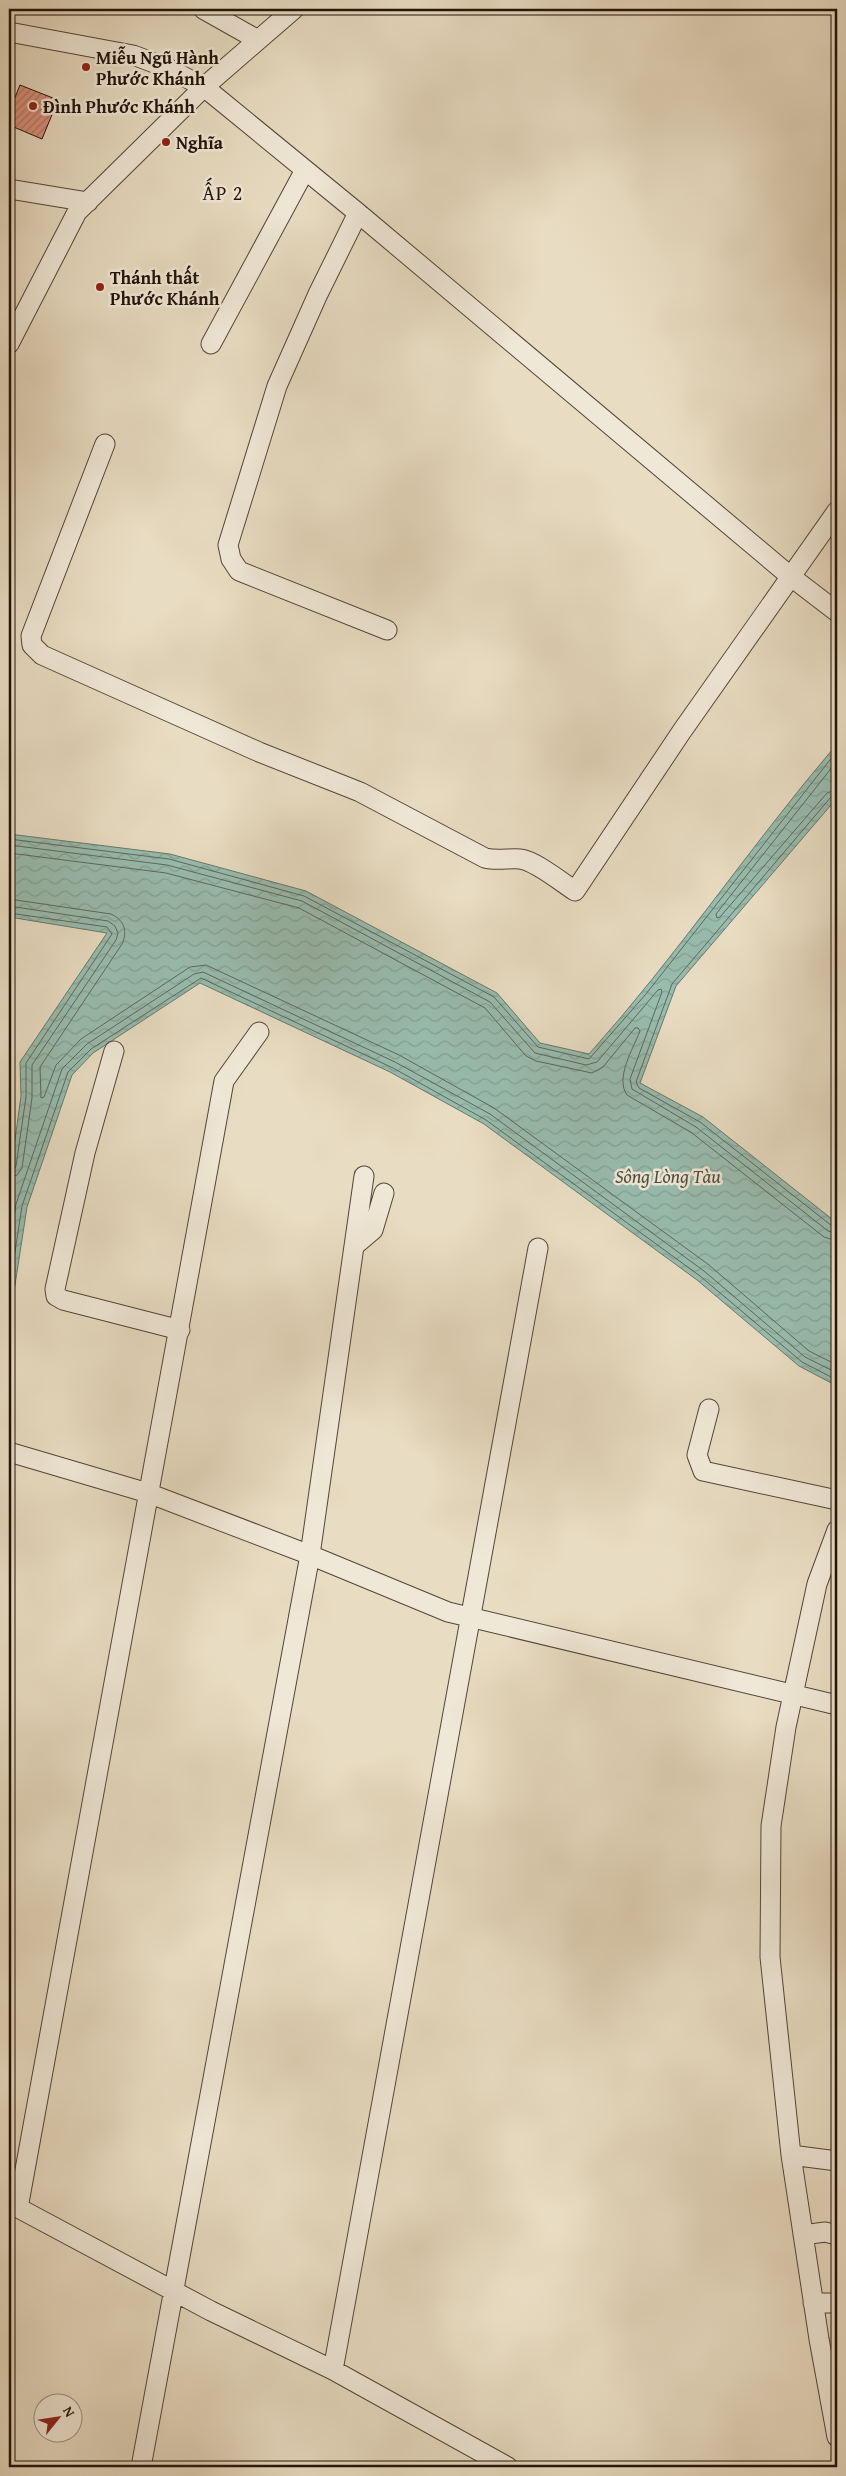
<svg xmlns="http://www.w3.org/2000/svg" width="846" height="2476" viewBox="0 0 846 2476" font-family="'Gentium Book Plus',serif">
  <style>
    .water { fill: url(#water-waves); stroke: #68786c }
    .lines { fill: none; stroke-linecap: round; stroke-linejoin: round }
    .shore { stroke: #5c685c; stroke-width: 1 }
    .building { fill: url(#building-hatch); stroke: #211309 }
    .minor-casing { stroke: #534537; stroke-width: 21 }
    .minor { stroke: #f0e8d7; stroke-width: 19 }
    .poi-dot { fill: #8f2418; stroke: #f0e8d7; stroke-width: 2 }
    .labels { text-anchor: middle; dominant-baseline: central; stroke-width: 5; stroke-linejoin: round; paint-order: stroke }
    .poi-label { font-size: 18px; font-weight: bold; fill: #211309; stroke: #f0e8d7; text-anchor: start }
    .water-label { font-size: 19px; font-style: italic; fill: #4b4e43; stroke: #f0e8d7 }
    .quarter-label { font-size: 20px; letter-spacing: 1px; fill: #211309; stroke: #f0e8d7 }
  </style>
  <defs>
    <pattern id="water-waves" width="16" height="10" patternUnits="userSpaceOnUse" patternTransform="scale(1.25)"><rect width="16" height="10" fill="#98bcae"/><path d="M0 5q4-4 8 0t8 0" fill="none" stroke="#83a194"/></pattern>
    <pattern id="building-hatch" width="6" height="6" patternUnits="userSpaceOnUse" patternTransform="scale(1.25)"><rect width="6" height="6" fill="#da927d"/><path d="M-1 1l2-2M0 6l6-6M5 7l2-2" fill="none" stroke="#b07665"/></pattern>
  </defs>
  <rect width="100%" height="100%" fill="#e8dcc2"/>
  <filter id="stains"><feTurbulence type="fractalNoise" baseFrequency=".004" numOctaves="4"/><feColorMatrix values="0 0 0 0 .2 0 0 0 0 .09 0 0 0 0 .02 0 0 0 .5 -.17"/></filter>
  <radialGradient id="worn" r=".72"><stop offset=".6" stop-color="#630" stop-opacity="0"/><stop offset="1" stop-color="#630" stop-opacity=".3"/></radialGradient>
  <!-- water -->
  <path class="water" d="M837 744V798L676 986 640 1083 703 1117 837 1223V1386L799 1366 697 1280 484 1124 390 1072 200 983 93 1053 72 1075 27 1207 9 1324V1183L21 1096 20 1062 107 933 9 917V834L170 854 306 891 497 993 540 1043 589 1054C677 956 751 845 837 744Z"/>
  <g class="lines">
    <!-- shore -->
    <path class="shore" d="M837 761 716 914 717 918 720 917 827 793 837 789
      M837 795 831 797 672 984 636 1082 639 1088 700 1122 832 1226 837 1227
      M9 839 169 859 304 896 494 997 538 1047 589 1059 646 994 837 751
      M9 845 167 865 302 901 490 1002 535 1053 586 1065 597 1062 658 990 661 989 662 992 630 1079 632 1089 696 1127 828 1231 837 1233
      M9 853 166 873 299 908 485 1008 526 1056 536 1061 592 1073 603 1067 635 1028H638L640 1031C633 1049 615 1078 627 1095L692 1133 824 1237 837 1241
      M9 899 111 914C124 920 128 931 122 944L40 1067 41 1098 44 1097 56 1065 81 1039 190 967 206 965 399 1055 494 1108 709 1265 809 1351 837 1365
      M9 906 108 921 115 926 118 933 116 940 32 1065V1098L22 1168 17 1175 9 1178
      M9 913 107 927 112 934 26 1063V1097L16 1166 14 1170 9 1171
      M9 1250 16 1204 62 1069 87 1044 194 974 203 972 395 1062 490 1114 704 1271 805 1357 837 1373
      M9 1291 22 1206 68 1072 91 1049 201 978 393 1068 486 1120 700 1276 802 1362 837 1380"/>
  </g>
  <!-- building -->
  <path class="building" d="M20 85 58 100 42 139 9 125V112Z"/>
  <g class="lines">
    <!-- minor casing -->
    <g class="minor-casing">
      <path id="minor" d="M203 9 258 40
        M9 32 133 55 165 67 204 87 358 213 790 576 837 612
        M9 189 88 202
        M358 213 318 294 277 386 228 545 231 559 239 571 387 630
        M9 344 77 212 204 87 294 9
        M211 344 305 170
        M105 444 31 636 32 645 42 655 259 752 360 792 485 858C497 861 508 858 520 859 536 861 561 882 575 891L682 731 837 511
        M114 1051 85 1153 55 1289 56 1296 63 1300 180 1330
        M354 1246 373 1230 384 1193
        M709 1409 697 1455 703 1471 837 1500
        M9 1452 148 1493 310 1555 448 1612 837 1705
        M837 1530 817 1584 786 1727 771 1826 770 1957 791 2155 819 2339 837 2437
        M791 2155 837 2161
        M9 2203 211 2311 333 2370 508 2467
        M18 2208 224 1081 259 1032
        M803 2235 825 2232 837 2235
        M813 2303H837
        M333 2370 538 1248
        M141 2467 310 1555 364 1176"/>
    </g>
    <!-- minor -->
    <use href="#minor" class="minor"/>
  </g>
  <!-- markers -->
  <g class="poi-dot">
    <circle cx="86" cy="67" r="5"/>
    <circle cx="33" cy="106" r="5"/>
    <circle cx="166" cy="142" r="5"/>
    <circle cx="100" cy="287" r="5"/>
  </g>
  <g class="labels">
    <!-- poi labels -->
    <g class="poi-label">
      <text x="96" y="57">Miễu Ngũ Hành<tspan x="96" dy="21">Phước Khánh</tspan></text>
      <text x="43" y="106">Đình Phước Khánh</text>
      <text x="176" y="142">Nghĩa</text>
      <text x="110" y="277">Thánh thất<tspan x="110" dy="21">Phước Khánh</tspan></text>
    </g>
    <!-- water labels -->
    <g class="water-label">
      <text x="668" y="1176">Sông Lòng Tàu</text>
    </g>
    <!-- quarter labels -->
    <g class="quarter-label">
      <text x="223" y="192">ẤP 2</text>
    </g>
  </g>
  <!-- margin -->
  <rect width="846" height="2476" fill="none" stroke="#e8dcc2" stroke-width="30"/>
  <rect x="10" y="10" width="826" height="2456" fill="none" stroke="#211309" stroke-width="2.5"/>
  <rect x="15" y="15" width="816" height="2446" fill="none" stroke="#211309"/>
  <!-- north arrow -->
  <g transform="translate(58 2418) rotate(60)"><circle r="24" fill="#f0e8d7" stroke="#9d9385"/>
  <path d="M0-4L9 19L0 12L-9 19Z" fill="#8f2418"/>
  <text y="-8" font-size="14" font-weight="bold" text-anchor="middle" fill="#211309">N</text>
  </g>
  <rect width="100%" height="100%" filter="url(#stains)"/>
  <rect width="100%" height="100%" fill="url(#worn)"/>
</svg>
